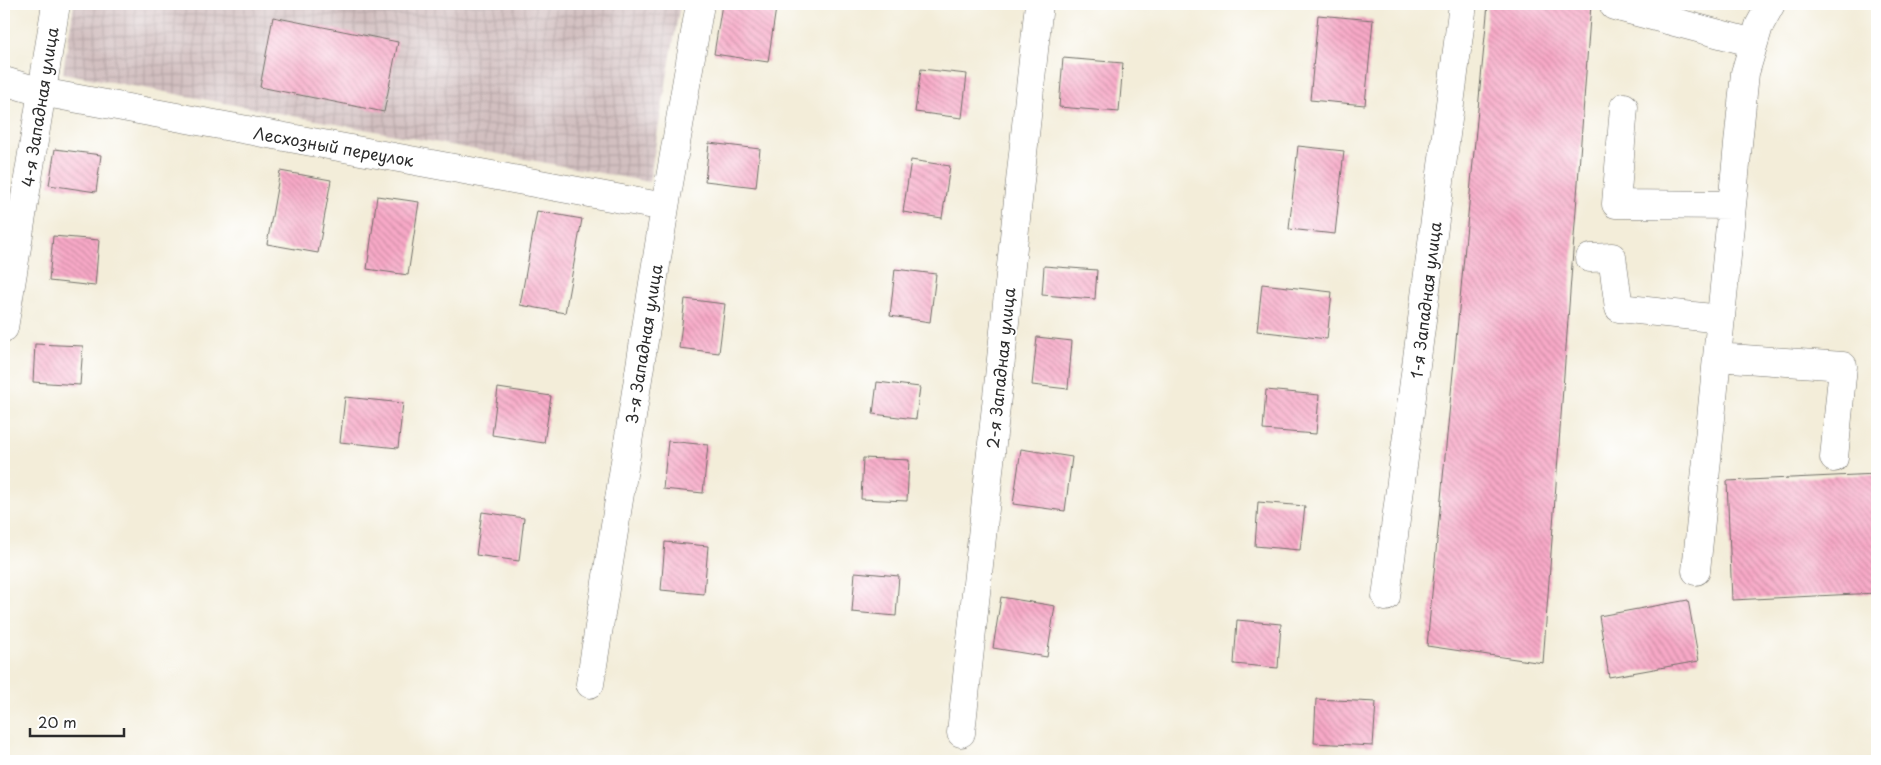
<svg xmlns="http://www.w3.org/2000/svg" width="1881" height="765" viewBox="0 0 1881 765" font-family="'Playpen Sans',sans-serif">
  <style>
    .industrial { fill: url(#industrial-grid) }
    .building { fill: url(#building-back-hatch) }
    .lines { fill: none; stroke-linecap: round; stroke-linejoin: round }
    .minor-casing { stroke: #716f68; stroke-width: 29 }
    .minor { stroke: #fff; stroke-width: 28 }
    .labels { text-anchor: middle; dominant-baseline: central; stroke-width: 4; stroke-linejoin: round; paint-order: stroke }
    .street-label { font-size: 16px; fill: #2b2b2b; stroke: #fff }
  </style>
  <defs>
    <pattern id="industrial-grid" width="8" height="8" patternUnits="userSpaceOnUse" patternTransform="scale(1.25)"><rect width="8" height="8" fill="#d2bfc0"/><path d="M0 4h8M4 0v8" fill="none" stroke="#b4a4a5"/></pattern>
    <pattern id="building-back-hatch" width="6" height="6" patternUnits="userSpaceOnUse" patternTransform="scale(1.25)"><rect width="6" height="6" fill="#f8a9c7"/><path d="M-1 5l2 2M0 0l6 6M5-1l2 2" fill="none" stroke="#c98aa2"/></pattern>
  </defs>
  <rect width="100%" height="100%" fill="#fff"/>
  <filter id="ink" filterUnits="userSpaceOnUse"><feTurbulence type="fractalNoise" baseFrequency=".02" numOctaves="2"/><feDisplacementMap in="SourceGraphic" scale="10" xChannelSelector="R" yChannelSelector="G"/><feConvolveMatrix kernelMatrix="1 2 1 2 8 2 1 2 1" color-interpolation-filters="sRGB"/></filter>
  <filter id="wash" filterUnits="userSpaceOnUse"><feTurbulence type="fractalNoise" baseFrequency=".0096" numOctaves="4" result="noise"/><feDisplacementMap in="SourceGraphic" scale="20" xChannelSelector="R" yChannelSelector="G"/><feGaussianBlur stdDeviation="1.12" result="paint"/><feColorMatrix in="noise" values="0 0 0 0 0 0 0 0 0 0 0 0 0 0 0 0 0 1.4 0 .05"/><feComposite in="paint" operator="in"/></filter>
  <g filter="url(#wash)">
    <rect width="100%" height="100%" fill="#f3edd9"/>
    <!-- industrial -->
    <path class="industrial" d="M74 4H680L649 182 63 73Z"/>
    <g id="blocks">
      <!-- building -->
      <path class="building" d="M722 4H749L776 8 768 62 714 54Z
        M1488 4H1591L1543 663 1427 646Z
        M1318 15 1373 20 1365 105 1310 100Z
        M273 17 398 42 384 112 260 87Z
        M1063 58 1123 63 1119 112 1059 107Z
        M921 69 967 74 962 118 915 112Z
        M709 143 760 149 756 187 705 181Z
        M1298 146 1344 151 1335 234 1289 229Z
        M55 149 101 155 96 192 49 185Z
        M911 160 950 166 942 218 903 212Z
        M280 171 331 180 318 253 267 244Z
        M377 196 419 202 408 275 367 269Z
        M537 211 582 219 565 313 520 305Z
        M53 236 99 240 95 286 49 281Z
        M1044 266 1097 270 1095 299 1042 295Z
        M895 269 936 274 930 322 890 316Z
        M1262 284 1332 292 1327 339 1257 331Z
        M685 299 725 304 719 353 679 348Z
        M1037 337 1072 341 1068 389 1032 385Z
        M35 344 83 346 80 385 33 382Z
        M877 382 920 387 916 419 873 414Z
        M498 388 551 396 544 443 492 435Z
        M1266 390 1319 395 1316 434 1263 430Z
        M345 397 403 403 398 448 340 442Z
        M668 441 708 445 703 493 663 489Z
        M1021 449 1072 457 1065 511 1013 504Z
        M863 458 909 460 907 501 861 499Z
        M1877 474V593L1732 600 1727 481Z
        M1258 502 1305 506 1300 550 1255 546Z
        M482 512 524 518 519 561 476 555Z
        M665 542 708 546 704 594 661 590Z
        M855 572 899 576 896 616 852 612Z
        M1001 597 1055 606 1047 657 993 648Z
        M1688 600 1699 661 1609 677 1599 616Z
        M1237 620 1281 624 1278 668 1234 664Z
        M1316 699 1376 702 1373 746 1314 743Z"/>
    </g>
  </g>
  <g filter="url(#ink)">
    <use href="#blocks" fill-opacity="0" stroke="#716f68" stroke-width="1"/>
    <g class="lines">
      <!-- minor casing -->
      <g class="minor-casing">
        <path id="minor" d="M1614 6 1754 43
          M4 81 41 92 665 207
          M1624 107 1616 204 1732 205
          M1590 258 1612 257 1619 308 1721 319
          M4 328 56 4
          M1717 357 1843 366 1834 458
          M1696 571 1745 73 1759 26 1771 4
          M1386 597 1463 4
          M590 684 665 207 700 4
          M961 733 1039 4"/>
      </g>
      <!-- minor -->
      <use href="#minor" class="minor"/>
    </g>
  </g>
  <g class="labels">
    <!-- street labels -->
    <g class="street-label">
      <text transform="translate(39 107) rotate(-81)">4-я Западная улица</text>
      <text transform="translate(334 146) rotate(10)">Лесхозный переулок</text>
      <text transform="translate(1425 300) rotate(-83)">1-я Западная улица</text>
      <text transform="translate(643 344) rotate(-81)">3-я Западная улица</text>
      <text transform="translate(1000 368) rotate(-84)">2-я Западная улица</text>
    </g>
  </g>
  <!-- margin -->
  <rect width="1881" height="765" fill="none" stroke="#fff" stroke-width="20"/>
  <!-- scale -->
  <path d="M30 728v8h94v-8" fill="none" stroke="#2b2b2b" stroke-width="2.5"/>
  <text x="38" y="728" font-size="15" fill="#2b2b2b" stroke="#ffffff" stroke-width="4" paint-order="stroke">20 m</text>
</svg>
